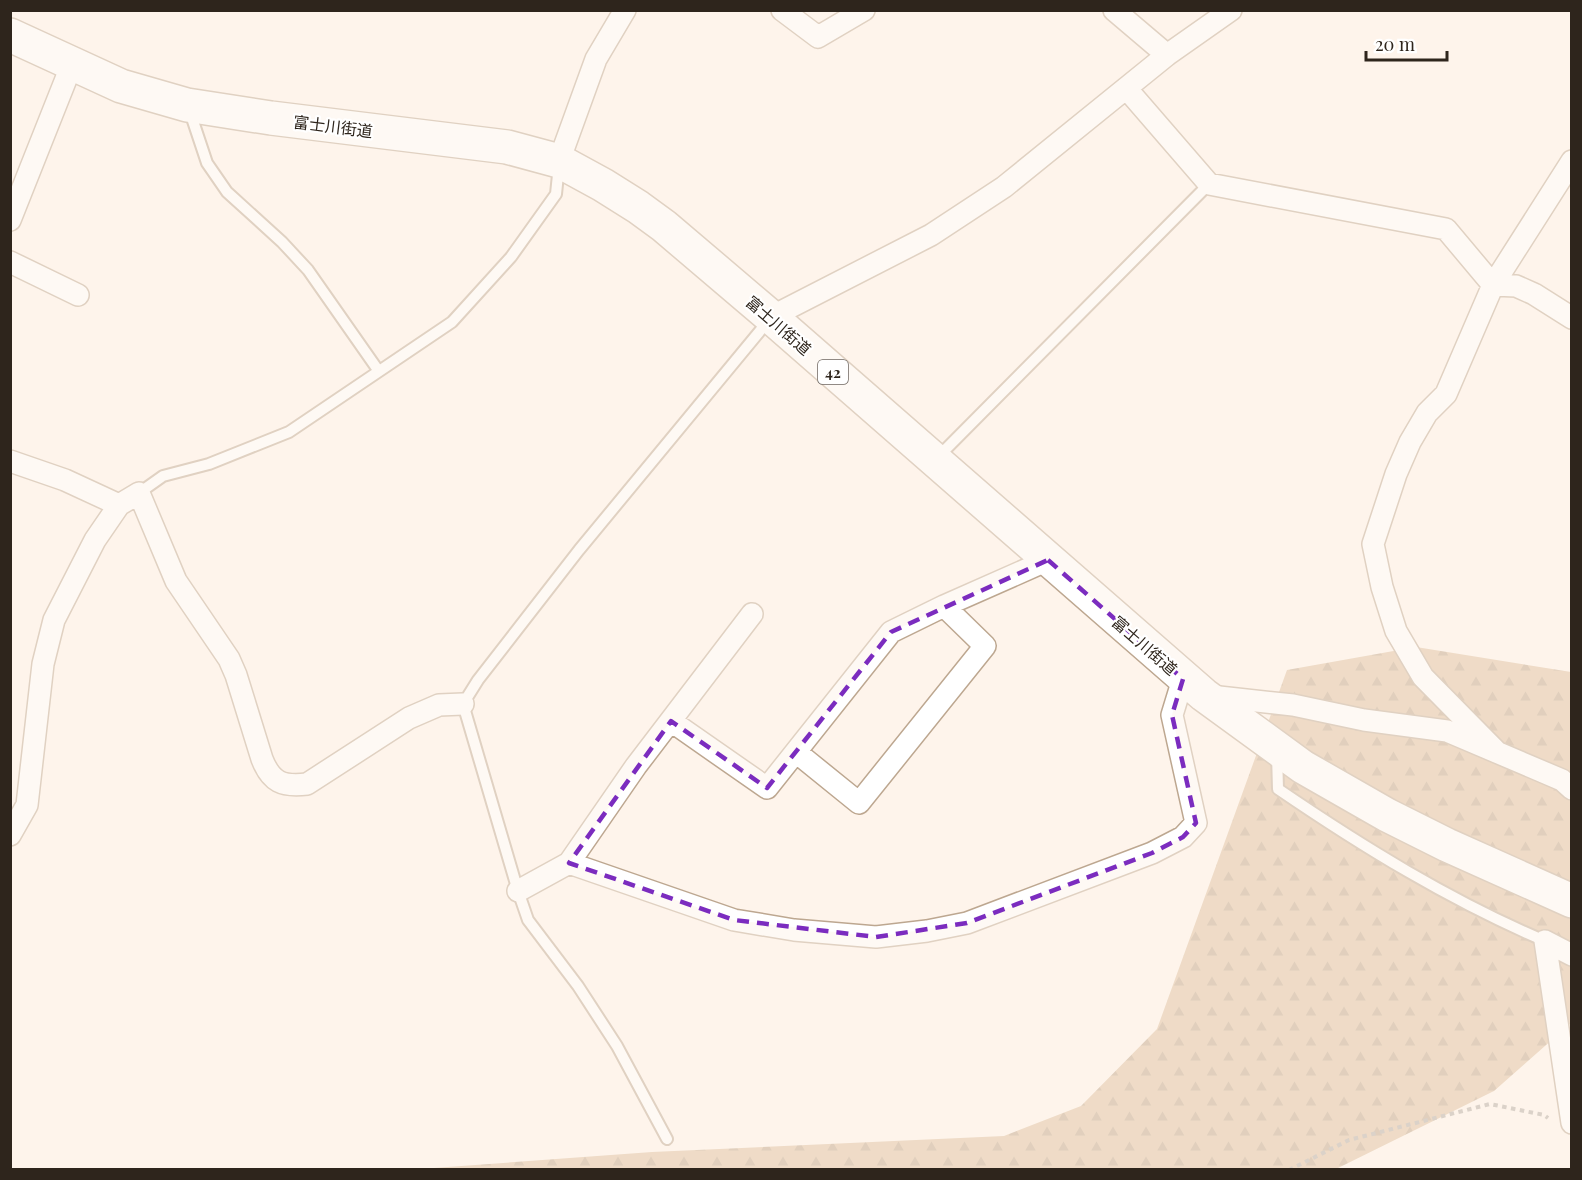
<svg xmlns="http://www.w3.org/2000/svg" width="1582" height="1180" viewBox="0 0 1582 1180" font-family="'Playfair Display','Noto Sans JP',serif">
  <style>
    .forest { fill: url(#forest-firs) }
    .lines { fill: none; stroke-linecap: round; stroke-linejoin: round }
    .service-casing { stroke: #bda790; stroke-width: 14 }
    .minor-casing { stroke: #bda790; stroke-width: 24 }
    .primary-casing { stroke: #bda790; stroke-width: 36 }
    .path { stroke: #b2a89f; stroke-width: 4; stroke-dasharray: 4.5 4.5; stroke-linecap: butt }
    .service { stroke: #fff; stroke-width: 10 }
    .minor { stroke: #fff; stroke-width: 21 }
    .primary { stroke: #fff; stroke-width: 33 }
    .marked { fill: none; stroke: #7b2cbf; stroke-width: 4.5; stroke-dasharray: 12 8; stroke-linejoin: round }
    .labels { text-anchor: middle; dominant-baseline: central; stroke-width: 4.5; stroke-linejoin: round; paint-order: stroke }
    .shield { fill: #fff; stroke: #6d6660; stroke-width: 1.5 }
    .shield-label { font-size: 15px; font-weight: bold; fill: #2e251c }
    .street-label { font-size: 16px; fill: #2e251c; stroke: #fff }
  </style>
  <defs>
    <pattern id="forest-firs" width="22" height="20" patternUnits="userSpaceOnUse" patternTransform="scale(1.5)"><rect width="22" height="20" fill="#ddbd9b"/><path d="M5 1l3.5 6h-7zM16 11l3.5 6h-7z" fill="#bea285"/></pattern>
  </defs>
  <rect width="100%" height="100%" fill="#fef4eb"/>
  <!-- forest -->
  <path class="forest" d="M1416 647 1571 672V1023L1494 1091 1336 1169 406 1170 652 1152 1004 1136 1081 1106 1157 1029 1287 670Z"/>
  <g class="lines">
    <!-- service casing -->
    <g class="service-casing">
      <path id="service" d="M189 109 207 163 227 192 282 242 308 270 378 370
        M936 459 1209 184
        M139 493 163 476 209 464 289 432 452 322 511 257 556 194 559 165
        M1277 754 1278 789C1363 847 1451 901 1545 941
        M667 1139 617 1046 578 986 528 920 518 891 463 704 478 680 579 550 769 320"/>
    </g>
    <!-- minor casing -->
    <g class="minor-casing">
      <path id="minor" d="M782 10 818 37 864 10
        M1114 10 1167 55
        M1126 88 1209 184 1446 229 1493 285 1516 286 1534 294 1572 318
        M559 161 596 59 625 10
        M10 220 72 64
        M10 262 78 295
        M771 317 931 235 1004 187 1167 55 1231 10
        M10 461 65 480 119 505
        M1210 696 1293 705 1364 720 1447 731 1562 780 1572 789
        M671 721 767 788 891 632 944 606 1048 560
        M1496 751 1423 677 1396 631 1382 587 1373 544 1396 474 1410 442 1427 413 1446 394 1493 285 1572 161
        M796 752 859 803 985 646 944 606
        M10 835 27 805 43 664 54 620 95 540 119 505 139 493 176 581 229 659 236 675 262 759C271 782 282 787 307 784L409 718 439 705 463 704
        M569 863 734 920 794 930 876 937 927 931 967 923 1152 853 1183 837 1196 823 1172 715 1183 679
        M518 891 569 863 636 766 752 614
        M1545 941 1572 1123
        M1545 941 1572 955"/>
    </g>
    <!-- primary casing -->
    <g class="primary-casing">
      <path id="primary" d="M10 35 121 86 187 105 271 118 507 147 559 161 603 185 638 207 664 226 771 317 1204 695 1303 767 1387 815 1447 845 1572 901"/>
    </g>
    <!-- path -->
    <path class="path" d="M1289 1170 1349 1140 1490 1104 1544 1115 1548 1118"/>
    <!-- service -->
    <use href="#service" class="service"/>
    <!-- minor -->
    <use href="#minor" class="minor"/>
    <!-- primary -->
    <use href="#primary" class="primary"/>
  </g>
  <!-- marked area -->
  <path d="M0 0H1582V1180H0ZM1048 560 1183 679 1172 715 1196 823 1183 837 1152 853 967 923 876 937 734 920 569 863 671 721 767 788 891 632Z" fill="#fef4eb" fill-opacity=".55" fill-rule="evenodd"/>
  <path class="marked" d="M1048 560 1183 679 1172 715 1196 823 1183 837 1152 853 967 923 876 937 734 920 569 863 671 721 767 788 891 632Z"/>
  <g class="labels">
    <!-- shield labels -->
    <rect class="shield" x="818" y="360" width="30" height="24" rx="4.5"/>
    <g class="shield-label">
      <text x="833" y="372">42</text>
    </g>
    <!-- street labels -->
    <g class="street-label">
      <text transform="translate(333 126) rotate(7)">富士川街道</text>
      <text transform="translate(779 325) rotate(41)">富士川街道</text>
      <text transform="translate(1145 645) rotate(41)">富士川街道</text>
    </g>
  </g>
  <!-- border -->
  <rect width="1582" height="1180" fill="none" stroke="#2e251c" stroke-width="24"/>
  <!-- scale -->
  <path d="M1366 51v9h81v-9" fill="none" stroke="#2e251c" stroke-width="3"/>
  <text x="1375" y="51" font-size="18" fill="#2e251c" stroke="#ffffff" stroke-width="4.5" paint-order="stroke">20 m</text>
</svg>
